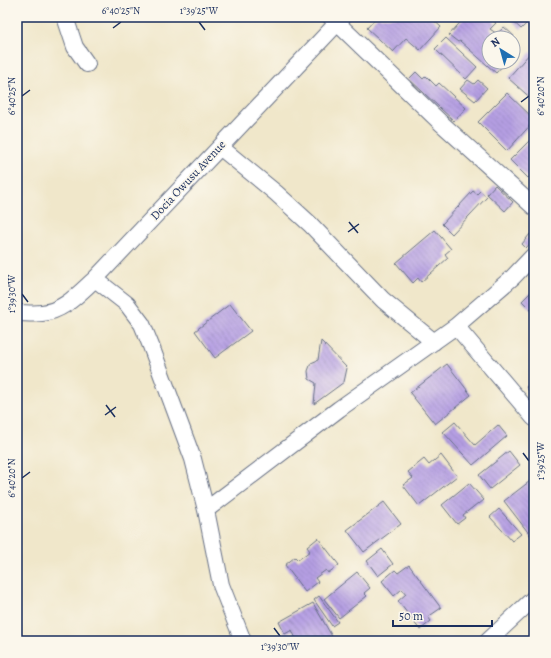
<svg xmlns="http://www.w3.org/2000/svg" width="551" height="658" viewBox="0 0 551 658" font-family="Alegreya,serif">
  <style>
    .building { fill: url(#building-back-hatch) }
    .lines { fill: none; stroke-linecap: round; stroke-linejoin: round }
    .minor-casing { stroke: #666f84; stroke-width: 18 }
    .minor { stroke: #fff; stroke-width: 16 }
    .ticks { fill: none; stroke: #1b2f5e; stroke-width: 1.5 }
    .labels { text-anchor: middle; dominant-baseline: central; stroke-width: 3.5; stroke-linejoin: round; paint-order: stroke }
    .street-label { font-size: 12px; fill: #1b2f5e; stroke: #fbf7ec }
    .neatline { fill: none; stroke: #1b2f5e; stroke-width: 1.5 }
    .ticks-label { font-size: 10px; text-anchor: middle; fill: #1b2f5e }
  </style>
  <defs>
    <pattern id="building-back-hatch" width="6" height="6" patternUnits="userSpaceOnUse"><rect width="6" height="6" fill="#b59fe3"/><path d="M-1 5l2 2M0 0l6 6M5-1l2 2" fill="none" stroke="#9282bb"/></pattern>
  </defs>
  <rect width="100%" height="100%" fill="#fbf7ec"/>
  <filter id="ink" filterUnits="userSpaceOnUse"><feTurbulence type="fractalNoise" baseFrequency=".025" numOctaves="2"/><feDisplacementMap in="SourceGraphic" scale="8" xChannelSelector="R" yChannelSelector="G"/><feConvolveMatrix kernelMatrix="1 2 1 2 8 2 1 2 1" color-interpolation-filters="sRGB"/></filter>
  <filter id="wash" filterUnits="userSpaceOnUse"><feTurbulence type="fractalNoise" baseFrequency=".012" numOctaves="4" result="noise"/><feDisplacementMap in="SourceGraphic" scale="16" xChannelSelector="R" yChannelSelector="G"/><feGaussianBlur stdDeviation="0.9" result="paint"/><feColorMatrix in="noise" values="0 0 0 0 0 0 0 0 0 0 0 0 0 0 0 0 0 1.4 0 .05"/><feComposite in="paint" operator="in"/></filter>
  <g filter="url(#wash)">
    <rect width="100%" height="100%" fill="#f0e7ca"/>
    <g id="blocks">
      <!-- building -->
      <path class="building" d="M377 17H430L441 27 420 50 406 38 393 52 367 28Z
        M465 17H489L496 23 490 29 497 34 504 27 514 36 512 38H489V62H502L504 64 496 73 460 41 458 42 449 35Z
        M508 17H534V28L528 22 521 29Z
        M446 38 477 67 466 79 435 49Z
        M531 52 534 55V101L508 78Z
        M416 72 423 79 426 76 436 86 439 83 466 108 454 121 409 79Z
        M468 80 474 84 478 80 487 88 475 101 460 89Z
        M507 93 534 119V121L507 151 478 122Z
        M534 136V165L533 166 534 172 528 178 510 160Z
        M495 185 513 202 505 211 487 194Z
        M473 191 477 194 480 191 487 197 452 234 442 224Z
        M435 230 451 249 445 254 448 258 421 282 418 278 413 283 396 263Z
        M530 234 534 239 526 248 522 244Z
        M534 289V313L522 301Z
        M230 304 251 331 215 358 195 331Z
        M321 341 347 368 344 382 314 404 316 383 309 379 308 371 311 363 318 360Z
        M447 364 471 395 435 424 410 393Z
        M534 380V397L526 387Z
        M455 422 475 445 498 425 507 436 473 465 443 432Z
        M509 451 520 465 490 489 479 475Z
        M441 455 457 476 419 506 403 485 413 478 408 472 424 459 429 465Z
        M534 478V540L504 501Z
        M469 483 484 500 479 504 478 503 463 515 465 518 457 524 442 505Z
        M384 502 401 524 364 552 347 530Z
        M499 509 521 534 512 541 490 517Z
        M318 538 339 565 328 573 326 570 315 578 318 582 305 592 285 565 295 557 298 560 310 551 307 547Z
        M382 549 393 564 378 576 367 561Z
        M409 565 441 608 428 617 431 621 420 630 398 601 406 594 402 589 394 596 382 581 395 570 398 573Z
        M357 572 370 588 364 593 367 596 339 618 324 599Z
        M319 596 338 622 332 626 314 600Z
        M313 603 334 640 333 641H305L304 639 297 641 292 630 285 634 279 622Z"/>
    </g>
  </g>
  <g filter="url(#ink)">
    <use href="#blocks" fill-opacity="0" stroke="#666f84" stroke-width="1"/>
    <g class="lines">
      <!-- minor casing -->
      <g class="minor-casing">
        <path id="minor" d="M65 17 75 47 87 64
          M331 17 441 123 534 207
          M220 147 276 193 310 224 383 300 434 342
          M95 279 127 304 142 324 151 346 193 459 206 510 221 585 243 641
          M17 313C25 313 34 314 42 313 64 311 79 293 95 279L343 17
          M456 326 534 418
          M206 510 339 409 456 326 513 277 534 255
          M488 641 534 598"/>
      </g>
      <!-- minor -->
      <use href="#minor" class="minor"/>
    </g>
  </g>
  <!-- ticks -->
  <path class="ticks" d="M199 22 205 30M113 28 121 22M22 96 30 90M521 102 529 96M349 222 358 233M348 232 359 224M22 294 28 302M106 405 115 417M105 415 116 407M523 453 529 461M22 478 30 472M274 628 280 636"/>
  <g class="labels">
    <!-- street labels -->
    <g class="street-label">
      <text transform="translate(188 180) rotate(-47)">Docia Owusu Avenue</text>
    </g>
  </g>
  <!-- margin -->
  <rect width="551" height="658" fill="none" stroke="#fbf7ec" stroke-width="44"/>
  <!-- north arrow -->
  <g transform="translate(501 50) rotate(323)"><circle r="19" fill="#fbf7ec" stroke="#a1a7b3"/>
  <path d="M0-3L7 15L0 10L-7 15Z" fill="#1f6fb2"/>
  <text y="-6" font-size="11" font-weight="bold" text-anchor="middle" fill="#1b2f5e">N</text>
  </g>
  <!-- scale -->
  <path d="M393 620v6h99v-6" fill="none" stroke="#1b2f5e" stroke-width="2"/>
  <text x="399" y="620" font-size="12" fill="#1b2f5e" stroke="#fbf7ec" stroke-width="3" paint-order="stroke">50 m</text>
  <rect x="22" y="22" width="507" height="614" class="neatline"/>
  <g class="ticks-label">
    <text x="121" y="14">6°40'25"N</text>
    <text x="199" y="14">1°39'25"W</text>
    <text transform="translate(540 96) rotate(-90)" y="4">6°40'20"N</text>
    <text transform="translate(11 96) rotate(-90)" y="4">6°40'25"N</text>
    <text transform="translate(11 294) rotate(-90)" y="4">1°39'30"W</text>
    <text transform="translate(540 461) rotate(-90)" y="4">1°39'25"W</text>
    <text transform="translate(11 478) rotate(-90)" y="4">6°40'20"N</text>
    <text x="280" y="650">1°39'30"W</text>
  </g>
</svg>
